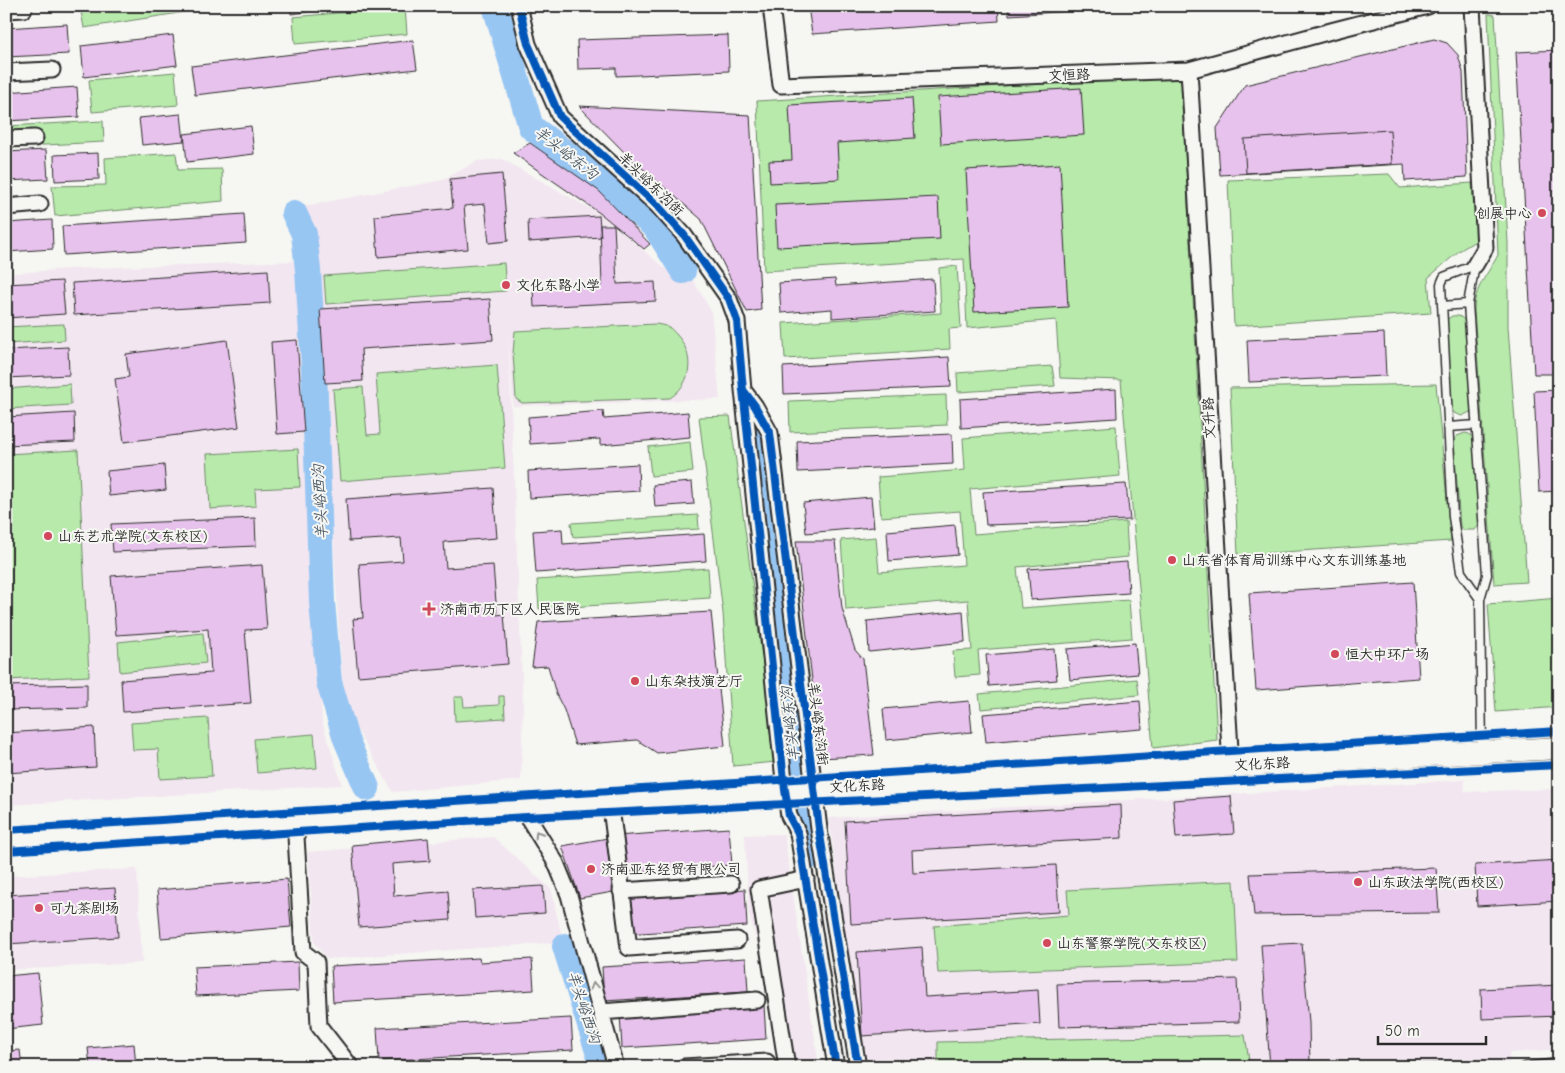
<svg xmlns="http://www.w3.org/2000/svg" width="1565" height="1073" viewBox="0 0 1565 1073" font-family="'Comic Neue','LXGW WenKai TC',sans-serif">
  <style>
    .built { fill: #f2e6f0 }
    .green { fill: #b7eaab; stroke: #718a6b }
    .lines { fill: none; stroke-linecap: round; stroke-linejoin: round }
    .river { stroke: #98c6f3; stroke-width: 26 }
    .building { fill: #e7c2ec; stroke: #2b2b2b }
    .service-casing { stroke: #2b2b2b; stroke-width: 11 }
    .minor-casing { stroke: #2b2b2b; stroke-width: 19 }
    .secondary-casing { stroke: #2b2b2b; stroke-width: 26 }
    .service { stroke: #f6f6f2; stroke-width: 8 }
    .minor { stroke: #f6f6f2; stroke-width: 15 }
    .secondary { stroke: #f6f6f2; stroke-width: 22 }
    .cycleway-casing { stroke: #f6f6f2; stroke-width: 11 }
    .cycleway { stroke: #0057b8; stroke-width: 8 }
    .oneway { stroke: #90908e }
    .poi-dot { fill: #d1495b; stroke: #f6f6f2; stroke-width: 2 }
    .labels { text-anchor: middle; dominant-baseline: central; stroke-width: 4; stroke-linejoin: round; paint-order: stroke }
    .street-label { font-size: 14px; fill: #2b2b2b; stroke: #f6f6f2 }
    .poi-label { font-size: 14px; fill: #2b2b2b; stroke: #f6f6f2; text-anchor: start }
    .water-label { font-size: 15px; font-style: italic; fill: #4c5a67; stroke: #f6f6f2 }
  </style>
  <rect width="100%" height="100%" fill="#f6f6f2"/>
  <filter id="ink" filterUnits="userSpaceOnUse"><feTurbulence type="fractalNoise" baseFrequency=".02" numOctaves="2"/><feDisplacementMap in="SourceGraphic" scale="10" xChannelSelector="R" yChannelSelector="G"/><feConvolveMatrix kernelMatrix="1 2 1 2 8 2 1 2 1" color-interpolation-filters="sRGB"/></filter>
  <g filter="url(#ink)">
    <!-- built -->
    <path class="built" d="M502 159 601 215 674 276 687 270 711 311 720 399 513 406 508 331 523 706 521 780 393 792 351 719 342 679 319 308 305 206 443 180 477 161Z
      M297 261 322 721 342 785 6 805V274L67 269Z
      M1464 780 1465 792 1559 789V1049L1509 1053 1510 1067H863L829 818Z
      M784 834 819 1067H781L762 959 749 915 745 835Z
      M493 837 551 889 563 942 327 959 314 942 308 852Z
      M137 869 142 963 6 970V876Z"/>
    <!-- green -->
    <path class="green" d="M80 6H223L84 28Z
      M405 7 407 34 295 44 293 17Z
      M1488 14 1495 15 1508 243V327L1527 582 1494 584 1474 310C1474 288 1488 274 1498 255Z
      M175 72 178 105 92 112 89 80Z
      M1181 75 1217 740 1153 748 1121 380 1060 378 1056 320 967 328 964 259 764 271 757 101Z
      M103 121 104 142 6 147V126Z
      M176 153 178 170 222 169 223 201 55 216 52 186 106 185 105 158Z
      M1389 174 1400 188 1472 183 1477 240 1459 251 1428 278 1431 313 1234 326 1228 180Z
      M504 263 506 291 326 304 324 276Z
      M957 266 961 328 949 329 950 349 785 359 783 323 941 313 939 268Z
      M1452 316C1458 315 1464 317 1465 323L1472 407 1470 412 1462 416 1454 413 1450 405 1446 320Z
      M64 324 65 340 6 344V327Z
      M656 324C660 325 664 325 668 327 671 328 674 332 676 334 695 354 693 383 670 398L522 403 516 399 513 353 515 331Z
      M497 365 505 468 340 481 333 389 363 387 367 435 380 434 376 374Z
      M1052 366 1055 386 958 392 957 373Z
      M70 384 71 405 6 409V389Z
      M1436 384 1451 541 1238 555 1230 388Z
      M946 395 947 425 790 432 789 401Z
      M730 416 776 762 733 766 723 613 699 417Z
      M1116 426 1120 476 970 489 974 534 1126 522 1128 557 1017 567 1021 608 1129 600 1132 638 978 650 980 675 955 677 953 651 972 650 968 600 846 610 841 540 876 537 879 572 964 565 960 511 881 517 878 477 965 470 963 438Z
      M1465 433 1469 434 1474 438 1479 525 1475 530H1463L1460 526 1454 441 1457 436Z
      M690 442 693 472 651 476 648 447Z
      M298 449 300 487 255 489 256 506 210 509 207 454Z
      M78 450 89 676 6 680V454Z
      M698 515 699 529 573 537 571 523Z
      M708 568 710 598 539 609 537 580Z
      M1559 598V707L1496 712 1488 604Z
      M203 633 206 663 120 672 118 642Z
      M1137 679 1139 695 981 709 979 694Z
      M499 696H504L505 718 455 721 454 697H463L464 707 499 705Z
      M208 718 212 776 160 779 158 749 133 750 131 723Z
      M314 734 317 768 257 773 254 739Z
      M1234 881 1238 962 938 973 934 926 1069 915 1067 890Z
      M1245 1035 1250 1067H938V1042Z"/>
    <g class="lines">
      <!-- river -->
      <path class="river" d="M495 6 531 127 598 177 656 228 683 271
        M294 213 304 234 308 270 314 368 322 602 329 682 346 739 367 788
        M757 440 799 805 807 858
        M565 946 603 1067"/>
    </g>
    <!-- building -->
    <path class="building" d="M290 6H354L291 14Z
      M808 6H998L999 21 812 34Z
      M1008 6H1153L1009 15Z
      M67 24 69 54 6 57V28Z
      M173 35 177 65 84 77 81 46Z
      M728 35 729 71 616 76V68L578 69 577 40Z
      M1434 39 1447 43 1458 55 1463 72 1467 177 1405 181 1404 164 1220 175 1217 128 1245 85Z
      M413 40 417 69 195 95 191 66Z
      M1559 50V374H1534L1516 52Z
      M77 87 79 117 6 121V92Z
      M1081 88 1084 135 941 144 938 97Z
      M912 98 915 138 837 143 839 179 770 183 769 161 792 160 789 105Z
      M579 106 750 115 761 310 747 312 701 219 627 155Z
      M181 114 184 141 142 145 139 118Z
      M251 126 254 154 187 162 184 134Z
      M1390 130 1392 164 1246 173 1244 139Z
      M530 143 599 191 650 244 644 249 601 214 513 153Z
      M46 150 48 179 6 181V152Z
      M98 153 99 179 55 181 54 155Z
      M1060 164 1068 307 974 312 966 170Z
      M502 174 508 241 489 243 485 204 464 206 468 249 378 257 375 216 453 208 450 179Z
      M938 197 940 239 777 247 775 205Z
      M244 214 246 243 64 255 62 226Z
      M599 216 601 237 529 242 528 220Z
      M52 220 53 249 6 252V223Z
      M600 225H614L617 284 655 282 656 301 534 307 533 288 602 285Z
      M268 270 270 303 74 315 72 283Z
      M835 279 836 286 933 279 935 311 832 318V309L781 313 779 283Z
      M62 281 65 314 6 318V284Z
      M490 299 493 340 361 349 363 381 325 383 320 309Z
      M1384 333 1386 376 1249 382 1247 340Z
      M227 340 239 427 124 442 115 379 129 377 126 354Z
      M297 340 304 432 277 434 271 342Z
      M68 347 69 375 6 378V350Z
      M949 357 951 387 784 394 783 367Z
      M1116 389 1117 418 961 428 960 399Z
      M1559 390V491L1539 492 1534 391Z
      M603 411 604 419 688 412 690 437 600 445V439L530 444 528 417Z
      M74 413 75 442 6 445V417Z
      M952 434 953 464 798 472 797 441Z
      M638 464 639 491 529 498 528 471Z
      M164 465 166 490 109 496 107 471Z
      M692 482 694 504 655 507 653 485Z
      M1126 484 1130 520 986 525 983 492Z
      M493 488 497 538 444 542 446 568 493 565 497 615 504 614 508 664 358 676 353 619 363 618 359 564 403 561 401 538 349 541 346 499Z
      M871 497 874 527 806 533 803 503Z
      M255 518 256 546 113 552 111 524Z
      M955 525 958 555 889 561 887 531Z
      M562 529 563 544 704 534 706 561 536 573 533 531Z
      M796 541H835L842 608 855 650 863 659 874 755 821 758Z
      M1127 562 1129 593 1031 600 1028 569Z
      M262 565 267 629 245 630 251 703 123 712 121 680 211 673 208 629 116 635 111 576Z
      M1413 582 1419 678 1256 690 1249 593Z
      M963 611 965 642 869 652 867 621Z
      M711 612 725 746 657 753 637 740 575 745 564 710 556 694 548 666 532 667 538 622Z
      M1135 643 1138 674 1070 680 1067 649Z
      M1054 649 1057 680 989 686 986 655Z
      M87 684V708L6 710V686Z
      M969 701 972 732 886 740 883 709Z
      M1140 701 1142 729 986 742 983 714Z
      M94 727 96 767 6 773V733Z
      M1231 796 1234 834 1176 838 1173 800Z
      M1121 805 1122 838 912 850 913 873 1056 865 1059 912 851 924 845 821Z
      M729 828 732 865 619 873 616 836Z
      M428 838 430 861 392 864 394 896 448 891 450 920 359 927 352 845Z
      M608 838 613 892 580 898 562 846Z
      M1559 860V901L1477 906 1475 865Z
      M1436 868 1439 913 1254 915 1250 874Z
      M287 879 291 927 161 938 157 890Z
      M543 886 545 913 475 918 473 890Z
      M115 888 118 937 6 944V895Z
      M745 889 747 926 626 934 623 898Z
      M1302 943 1309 1022 1310 1067H1270L1261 945Z
      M922 947 925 997 1038 990 1040 1024 862 1036 857 952Z
      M479 958 480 962 532 959 534 990 333 1002 331 966Z
      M746 958 748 992 604 1001 602 967Z
      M298 962 299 991 196 996 194 967Z
      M38 973 43 1025 6 1029V976Z
      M1237 979 1239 1022 1059 1027 1057 984Z
      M1559 985V1016L1482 1019 1481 989Z
      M764 1005 766 1039 622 1048 620 1014Z
      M571 1018 573 1050 379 1061 377 1028Z
      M134 1044 136 1067H90L88 1048Z
      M20 1050 22 1067H6V1051Z
      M1448 1063V1067H1351V1066Z"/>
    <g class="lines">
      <!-- service casing -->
      <g class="service-casing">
        <path id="service" d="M1475 265 1468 304 1487 575 1480 599 1482 750
          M1475 265 1444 277 1441 284 1453 517 1461 572 1480 599
          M1442 306 1468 304
          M1448 427 1477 425
          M1524 1067 1559 1063"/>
      </g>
      <!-- minor casing -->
      <g class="minor-casing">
        <path id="minor" d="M519 6 528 44 560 117 657 205 684 235 729 299 737 321 743 390 785 790 789 816 798 833 836 1067
          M771 6 781 85 1189 70 1331 31 1428 6
          M1472 6 1485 248 1475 265
          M6 10 24 9
          M1189 70 1231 766
          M6 72 52 70
          M6 139 35 138
          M6 207 40 204
          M743 390 755 406 770 433 819 829 858 1067
          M610 800 629 948 737 940
          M521 806 556 863 569 895 616 1067
          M295 820 303 952 316 962 319 1026 351 1067
          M621 891 731 884
          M601 1012 757 1000
          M684 1067 767 1062
          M787 1067 759 889 806 879"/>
      </g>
      <!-- secondary casing -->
      <g class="secondary-casing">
        <path id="secondary" d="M6 838 776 790 1559 748"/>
      </g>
      <!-- service -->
      <use href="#service" class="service"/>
      <!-- minor -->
      <use href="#minor" class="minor"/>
      <!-- secondary -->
      <use href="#secondary" class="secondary"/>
      <!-- cycleway casing -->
      <g class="cycleway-casing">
        <path id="cycleway" d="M519 6 528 44 560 117 657 205 684 235 729 299 737 321 743 390 785 790 789 816 798 833 836 1067
          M743 390 755 406 770 433 819 829 858 1067
          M6 830 1230 751 1559 731
          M6 851 527 817 1559 765"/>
      </g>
      <!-- cycleway -->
      <use href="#cycleway" class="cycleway"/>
    </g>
    <!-- one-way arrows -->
    <defs><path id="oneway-chevron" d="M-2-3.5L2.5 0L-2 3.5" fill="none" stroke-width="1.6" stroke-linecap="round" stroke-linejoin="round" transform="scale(1.25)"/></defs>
    <g class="oneway">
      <use href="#oneway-chevron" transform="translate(538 834) rotate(-122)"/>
      <use href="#oneway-chevron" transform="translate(594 986) rotate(-105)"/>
    </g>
  </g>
  <!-- markers -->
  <g class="poi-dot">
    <circle cx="1542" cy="213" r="5"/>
    <circle cx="506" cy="285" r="5"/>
    <circle cx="48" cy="536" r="5"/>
    <circle cx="1172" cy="560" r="5"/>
    <path d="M426.5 601.5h5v5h5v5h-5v5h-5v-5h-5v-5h5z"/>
    <circle cx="1335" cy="654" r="5"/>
    <circle cx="635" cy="681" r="5"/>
    <circle cx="591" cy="869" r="5"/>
    <circle cx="1358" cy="882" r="5"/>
    <circle cx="39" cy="908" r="5"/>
    <circle cx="1047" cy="943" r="5"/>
  </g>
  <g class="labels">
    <!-- street labels -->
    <g class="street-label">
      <text transform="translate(1069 75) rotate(-2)">文恒路</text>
      <text transform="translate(651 184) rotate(44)">羊头峪东沟街</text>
      <text transform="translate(1209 418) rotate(-93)">文升路</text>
      <text transform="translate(818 724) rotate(83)">羊头峪东沟街</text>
      <text transform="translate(1262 764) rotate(-3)">文化东路</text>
      <text transform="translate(857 786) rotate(-3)">文化东路</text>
    </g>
    <!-- poi labels -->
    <g class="poi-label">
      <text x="1532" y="213" text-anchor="end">创展中心</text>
      <text x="516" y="285">文化东路小学</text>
      <text x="58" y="536">山东艺术学院(文东校区)</text>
      <text x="1182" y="560">山东省体育局训练中心文东训练基地</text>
      <text x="440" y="609">济南市历下区人民医院</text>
      <text x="1345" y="654">恒大中环广场</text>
      <text x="645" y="681">山东杂技演艺厅</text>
      <text x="601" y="869">济南亚东经贸有限公司</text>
      <text x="1368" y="882">山东政法学院(西校区)</text>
      <text x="49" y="908">可九茶剧场</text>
      <text x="1057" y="943">山东警察学院(文东校区)</text>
    </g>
    <!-- water labels -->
    <g class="water-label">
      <text transform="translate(566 153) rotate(38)">羊头峪东沟</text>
      <text transform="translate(320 502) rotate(-93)">羊头峪西沟</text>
      <text transform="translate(790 724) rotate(-96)">羊头峪东沟</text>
      <text transform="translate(584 1007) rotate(72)">羊头峪西沟</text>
    </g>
  </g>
  <!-- margin -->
  <rect width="1565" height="1073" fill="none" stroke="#f6f6f2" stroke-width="25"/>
  <rect x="12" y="12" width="1540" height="1048" fill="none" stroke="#2b2b2b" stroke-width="2" filter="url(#ink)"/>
  <!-- scale -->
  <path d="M1378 1036v8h108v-8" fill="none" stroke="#2b2b2b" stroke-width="2.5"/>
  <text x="1385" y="1036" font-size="15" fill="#2b2b2b" stroke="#f6f6f2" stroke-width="4" paint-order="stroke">50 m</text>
</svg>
